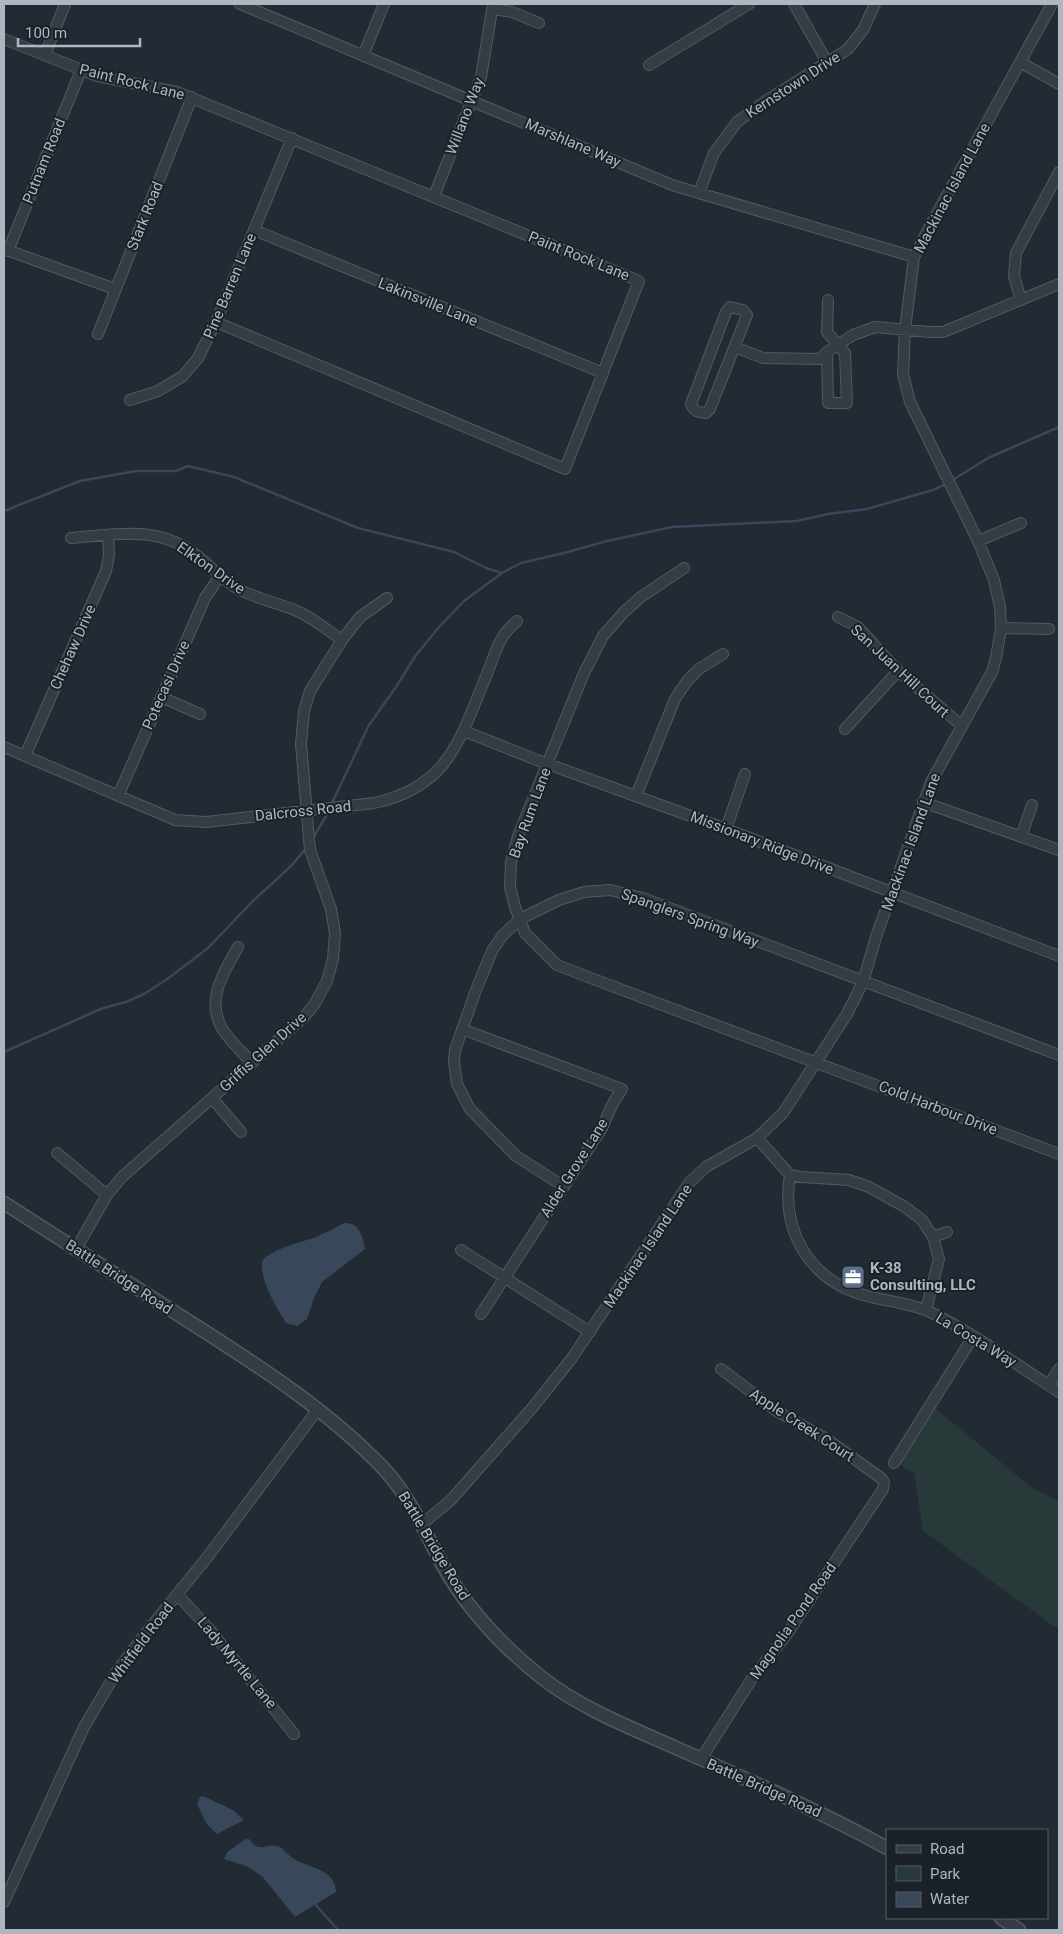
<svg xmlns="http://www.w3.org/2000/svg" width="1063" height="1934" viewBox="0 0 1063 1934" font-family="Roboto,sans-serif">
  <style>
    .green { fill: #283939 }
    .water { fill: #39475b }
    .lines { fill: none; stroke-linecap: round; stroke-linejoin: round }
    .stream { stroke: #39475b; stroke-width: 2.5 }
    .minor-casing { stroke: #525962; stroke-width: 12 }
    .tertiary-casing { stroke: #525962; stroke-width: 15 }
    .minor { stroke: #353c44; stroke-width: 10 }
    .tertiary { stroke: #353c44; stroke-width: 12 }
    .labels { text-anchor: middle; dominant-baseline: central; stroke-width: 4; stroke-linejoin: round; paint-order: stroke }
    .street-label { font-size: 15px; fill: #afb6c1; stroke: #1a2129 }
    .poi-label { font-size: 15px; font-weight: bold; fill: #afb6c1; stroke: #1a2129; text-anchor: start }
  </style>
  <rect width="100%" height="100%" fill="#222a34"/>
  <!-- green -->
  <path class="green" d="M930 1404 1031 1487 1059 1501V1628L1052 1625 923 1531 914 1473 897 1463Z"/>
  <!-- water -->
  <path class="water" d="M344 1223C359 1222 363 1236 365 1249L322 1282 314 1298 307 1319 297 1326 286 1323C277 1308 260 1281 262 1263 263 1251 306 1241 316 1237 325 1233 335 1228 344 1223Z
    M203 1796 233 1810 244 1820 217 1834 206 1823 197 1804 200 1797Z
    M246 1839H249C260 1854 264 1843 277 1846 284 1848 289 1857 296 1860 310 1868 336 1870 336 1892L295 1917 262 1876 246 1866 224 1859 227 1852Z"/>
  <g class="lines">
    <!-- stream -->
    <path class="stream" d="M951 481 988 458 1059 427
      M4 511 80 481 136 471H176L188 466 234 477 358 528 454 552 486 568 502 573
      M331 805 369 725 396 687 416 655 439 627 464 601 502 573 521 563 564 553 607 541 672 527 797 521 828 514 867 509 933 490 946 484
      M313 838 329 811
      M4 1052 103 1008 126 1002 144 994 166 980 208 948 252 902 292 865 307 847
      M314 1903 338 1930"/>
    <!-- minor casing -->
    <g class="minor-casing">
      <path id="minor" d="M240 4 672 185 914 257
        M794 4 827 62
        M493 9 512 12 539 23
        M4 39 97 76 177 92 639 281 565 469 216 322
        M45 55 65 4
        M363 56 384 4
        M1020 62 1059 84
        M649 65 749 4
        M699 193 714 153 737 122 764 102 848 49 863 30 875 4
        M434 196 481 77 493 4
        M254 230 603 373
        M4 249 115 289
        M8 251 81 70
        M1021 300 1014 276 1016 253 1059 172
        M730 307 743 310 747 315 710 409 706 413C698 412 694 412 691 404L726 312Z
        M98 334 192 97
        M735 347 763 358 820 359 827 352 853 335 875 327 930 332H943L1059 284
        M827 352 828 403H847L845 353 827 332 828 300
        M130 400 158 391 183 376 198 358 216 322 292 138
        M71 538C112 535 156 525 192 552 209 564 222 580 240 590 258 599 278 603 297 611 313 618 327 630 342 640
        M978 541 1021 523
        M684 568 641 597 624 612 603 636 584 673 518 836 511 862 510 887 515 907 525 933 557 965 588 977 1059 1154
        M838 617 858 627 898 671 962 726
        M1001 628 1049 629
        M161 697 200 714
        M845 729 898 671
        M464 731 537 760 726 829 1059 956
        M4 747 175 820 206 822 374 803C450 787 460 738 487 674 492 662 496 646 504 635 507 630 512 626 517 621
        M25 756 106 571 109 555 108 535
        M118 796 205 598 220 576
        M636 796 675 699 687 681 699 669 723 654
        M923 802 1059 850
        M726 829 745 774
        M1021 837 1032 805
        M238 947C223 973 205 1001 223 1030 231 1042 242 1052 252 1063
        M462 1029 622 1089 612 1105 602 1128 481 1314
        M212 1098 241 1132
        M757 1138 790 1175 801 1177 849 1180 869 1187 905 1207 922 1220 933 1237 939 1259 926 1310
        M57 1153 107 1195
        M790 1175C781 1228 807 1277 860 1294 882 1301 909 1302 930 1312 975 1334 1017 1365 1059 1392
        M563 1186 516 1156 470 1109 457 1084 454 1062 455 1050 476 990 492 951 502 936 520 919 559 900 584 892 610 890 643 898 1059 1055
        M933 1237 947 1232
        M76 1249 107 1195 122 1177 304 1017 314 1005 327 981 333 959 335 933 331 909 310 850 301 744 304 711 310 691 342 640 360 617 387 598
        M461 1250 590 1332
        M1049 1385 1059 1369
        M894 1463 973 1337
        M422 1524 451 1500 533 1407 572 1358 689 1183 706 1167 757 1138 783 1113 847 1014 863 982 876 937 931 782 992 672 996 658 1001 628 1000 607 994 580 978 541 910 402 903 374 905 330 914 257 930 226 1052 4
        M177 1594 210 1630 294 1734
        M701 1759 753 1677 787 1634 883 1489 884 1482 881 1478 828 1440 775 1410 721 1369
        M4 1902 84 1727 117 1671 141 1639 209 1555 318 1409"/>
    </g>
    <!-- tertiary casing -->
    <g class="tertiary-casing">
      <path id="tertiary" d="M4 1203C67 1243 130 1283 193 1324 260 1367 328 1410 384 1469 410 1497 424 1530 442 1564 466 1607 502 1646 541 1677 580 1708 629 1727 674 1747 746 1779 818 1810 887 1848
        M1001 1918 1019 1930"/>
    </g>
    <!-- minor -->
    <use href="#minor" class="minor"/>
    <!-- tertiary -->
    <use href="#tertiary" class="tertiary"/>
  </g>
  <!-- icons -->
  <defs>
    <g id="office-square" transform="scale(1.25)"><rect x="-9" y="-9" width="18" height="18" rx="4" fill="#5c6f8a" stroke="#1a2129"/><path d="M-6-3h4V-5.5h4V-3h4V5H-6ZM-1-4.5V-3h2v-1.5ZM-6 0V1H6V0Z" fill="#fff"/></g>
  </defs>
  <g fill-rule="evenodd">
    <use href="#office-square" x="853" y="1277"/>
  </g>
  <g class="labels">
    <!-- street labels -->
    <g class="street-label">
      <text transform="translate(132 82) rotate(14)">Paint Rock Lane</text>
      <text transform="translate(793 85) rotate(-33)">Kernstown Drive</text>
      <text transform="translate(465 116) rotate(-69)">Willano Way</text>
      <text transform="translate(573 143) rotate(23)">Marshlane Way</text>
      <text transform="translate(44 161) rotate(-68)">Putnam Road</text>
      <text transform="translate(952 188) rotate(-62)">Mackinac Island Lane</text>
      <text transform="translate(145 216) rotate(-68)">Stark Road</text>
      <text transform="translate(579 256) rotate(22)">Paint Rock Lane</text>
      <text transform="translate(230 286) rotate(-67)">Pine Barren Lane</text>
      <text transform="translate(428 302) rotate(22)">Lakinsville Lane</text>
      <text transform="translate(211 568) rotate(35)">Elkton Drive</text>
      <text transform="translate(73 647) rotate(-66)">Chehaw Drive</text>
      <text transform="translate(900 671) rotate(43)">San Juan Hill Court</text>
      <text transform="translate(166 685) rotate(-66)">Potecasi Drive</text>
      <text transform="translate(303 811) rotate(-6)">Dalcross Road</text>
      <text transform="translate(530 813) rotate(-70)">Bay Rum Lane</text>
      <text transform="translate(911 842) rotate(-70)">Mackinac Island Lane</text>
      <text transform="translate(762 843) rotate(21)">Missionary Ridge Drive</text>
      <text transform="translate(690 918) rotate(20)">Spanglers Spring Way</text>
      <text transform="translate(263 1052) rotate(-42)">Griffis Glen Drive</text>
      <text transform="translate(938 1108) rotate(21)">Cold Harbour Drive</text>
      <text transform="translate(574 1168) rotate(-58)">Alder Grove Lane</text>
      <text transform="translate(648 1246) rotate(-56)">Mackinac Island Lane</text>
      <text transform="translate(119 1277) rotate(33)">Battle Bridge Road</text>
      <text transform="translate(976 1340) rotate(31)">La Costa Way</text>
      <text transform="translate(802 1425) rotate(33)">Apple Creek Court</text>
      <text transform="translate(434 1546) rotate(59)">Battle Bridge Road</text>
      <text transform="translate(793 1621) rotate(-55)">Magnolia Pond Road</text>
      <text transform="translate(141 1643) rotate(-53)">Whitfield Road</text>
      <text transform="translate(237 1663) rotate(50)">Lady Myrtle Lane</text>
      <text transform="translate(764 1788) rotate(24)">Battle Bridge Road</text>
    </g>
    <!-- poi labels -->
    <g class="poi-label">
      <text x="870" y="1268">K-38<tspan x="870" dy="17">Consulting, LLC</tspan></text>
    </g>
  </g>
  <!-- border -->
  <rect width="1063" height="1934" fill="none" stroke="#afb6c1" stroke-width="10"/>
  <!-- legend -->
  <rect x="886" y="1829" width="162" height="90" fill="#1a2129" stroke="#565d66"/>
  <rect x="896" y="1845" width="25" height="8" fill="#353c44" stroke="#565d66"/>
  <text x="930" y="1854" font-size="15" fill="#afb6c1">Road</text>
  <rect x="896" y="1866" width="25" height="15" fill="#283939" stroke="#565d66"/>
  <text x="930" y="1879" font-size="15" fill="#afb6c1">Park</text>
  <rect x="896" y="1892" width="25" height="15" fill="#39475b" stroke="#565d66"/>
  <text x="930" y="1904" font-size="15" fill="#afb6c1">Water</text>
  <!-- scale -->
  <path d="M18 38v8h122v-8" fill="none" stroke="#afb6c1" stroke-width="2.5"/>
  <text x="25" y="38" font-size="15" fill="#afb6c1" stroke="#1a2129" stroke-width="4" paint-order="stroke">100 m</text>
</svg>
